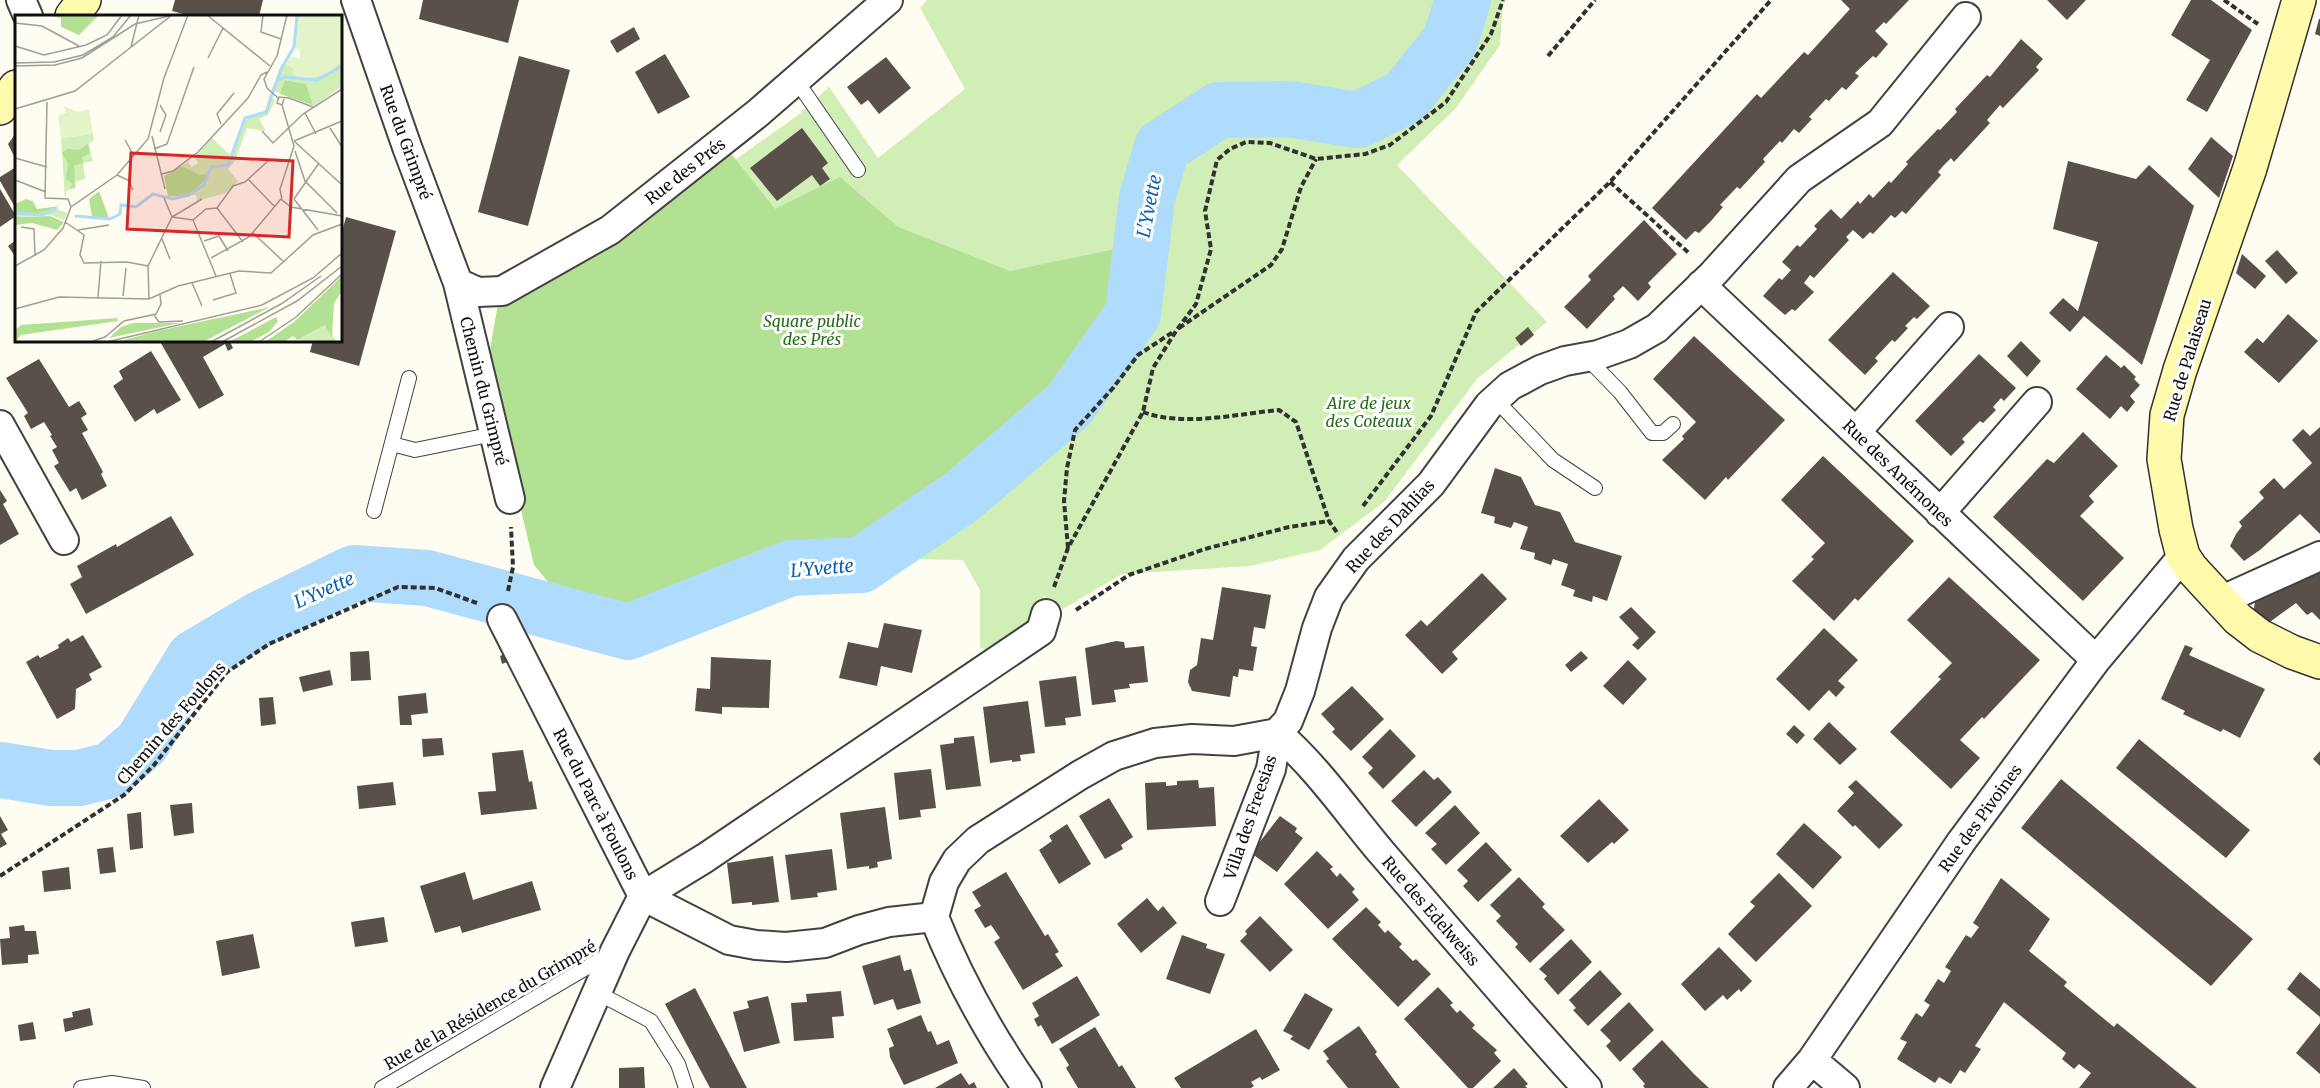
<svg xmlns="http://www.w3.org/2000/svg" width="2320" height="1088" viewBox="0 0 2320 1088" font-family="Merriweather,serif">
  <style>
    .green { fill: #d0eeb5 }
    .forest { fill: #b2e193 }
    .lines { fill: none; stroke-linecap: round; stroke-linejoin: round }
    .river { stroke: #afdcfc; stroke-width: 56 }
    .building { fill: #59504a }
    .lane-casing { stroke: #424242; stroke-width: 16 }
    .street-casing { stroke: #424242; stroke-width: 32 }
    .secondary-casing { stroke: #313131; stroke-width: 36 }
    .path { stroke: #313131; stroke-width: 4; stroke-dasharray: 6 3; stroke-linecap: butt }
    .lane { stroke: #fff; stroke-width: 14 }
    .street { stroke: #fff; stroke-width: 28 }
    .secondary { stroke: #fffaac; stroke-width: 33 }
    .labels { text-anchor: middle; dominant-baseline: central; stroke-width: 6; stroke-linejoin: round; paint-order: stroke }
    .street-label { font-size: 16px; fill: #0f0f0f; stroke: #fff }
    .park-label { font-size: 16px; font-style: italic; fill: #256e17; stroke: #fff }
    .water-label { font-size: 18px; font-style: italic; fill: #0a5faf; stroke: #fff }
    .inset-river { fill: none; stroke: #afdcfc; stroke-width: 3 }
    .inset-road { fill: none; stroke: #9f9e97; stroke-width: 1.5 }
    .view { fill: #d62828; fill-opacity: 0.15; stroke: #d62828; stroke-width: 3 }
    .inset-edge { fill: none; stroke: #0f0f0f; stroke-width: 3 }
  </style>
  <rect width="100%" height="100%" fill="#fffdf1"/>
  <!-- green -->
  <path class="green" d="M927 0H1503L1500 45 1456 108 1397 165 1547 322 1477 379 1384 502 1320 550 1250 566 1122 574 1063 609 1044 596 1030 631 993 653 980 647V590L963 560 855 558 933 492 997 447 1119 308 1128 252 1105 318 503 325 798 115 829 87 878 158 965 89 920 8Z"/>
  <!-- forest -->
  <path class="forest" d="M729 151 775 209 840 177 898 227 1010 271 1130 246 1119 308 1048 404 997 447 933 492 855 558 781 561 626 621 568 606 534 565 487 366 498 304Z"/>
  <g class="lines">
    <!-- river -->
    <path class="river" d="M0 770 51 778H79L111 770 142 743 194 658 260 619 354 573 427 578 628 632 791 568 861 565 961 497 1069 405 1133 314 1147 198 1162 147 1219 110 1289 109 1358 120 1405 97 1450 41 1463 0"/>
  </g>
  <!-- building -->
  <path class="building" d="M175 0H263L259 16H191L172 11Z
    M423 0H519L508 43 419 19Z
    M1841 0H1909L1886 24 1884 22 1875 31 1888 44 1876 58 1873 56 1855 73 1859 76 1846 90 1842 87 1829 101 1826 99 1809 117 1812 119 1799 133 1794 129 1782 143 1780 141 1763 159 1765 162 1740 189 1737 187 1720 205 1723 207 1711 221 1699 233 1695 231 1686 240 1652 208 1757 94 1761 98 1804 52 1808 55 1850 9Z
    M2047 0H2086L2067 20Z
    M2191 0H2211L2252 30 2207 112 2186 100 2210 60 2171 35Z
    M2319 19H2320V36L2315 34Z
    M634 27 640 39 617 53 610 41Z
    M2021 39 2043 59 2036 67 2039 70 2003 108 2000 105 1987 120 1990 123 1954 162 1951 158 1944 165 1938 172 1941 175 1906 214 1902 211 1895 218 1891 215 1873 234 1870 232 1863 239 1853 230 1846 237 1849 240 1814 278 1810 275 1804 283 1814 292 1795 311 1792 309 1785 315 1763 296 1779 278 1782 280 1791 270 1782 262 1797 245 1800 247 1817 229 1814 226 1831 209 1841 219 1858 201 1860 204 1869 194 1873 198 1889 181 1891 183 1908 164 1906 162 1938 129 1940 130 1957 112 1955 109 1987 75 1990 77Z
    M665 54 690 97 658 114 635 72Z
    M519 56 570 70 528 226 478 212Z
    M886 57 911 88 879 114 868 100 861 105 847 87Z
    M802 128 828 163 822 168 830 179 820 186 812 175 777 201 750 168Z
    M16 133V160L8 144Z
    M2211 137 2233 156 2219 198 2188 169Z
    M2068 161 2136 179 2149 165 2194 206 2142 365 2084 316 2070 332 2049 313 2063 298 2078 311 2098 242 2053 229Z
    M16 167V209L0 181V177Z
    M0 189 16 216 0 227Z
    M346 217 396 231 359 366 310 352 313 340H340V239Z
    M1644 220 1677 254 1648 283 1651 287 1638 301 1623 286 1613 296 1615 299 1587 329 1564 307 1591 280 1588 276Z
    M16 240V258L8 246Z
    M2277 250 2298 273 2286 284 2265 261Z
    M2242 254 2266 276 2255 289 2236 273Z
    M1893 272 1930 306 1917 319 1914 317 1905 326 1908 328 1895 342 1892 340 1875 358 1878 361 1865 375 1828 340Z
    M2288 314 2318 341 2279 383 2244 352 2257 338 2263 343Z
    M1528 327 1534 335 1521 346 1515 338Z
    M1694 336 1785 420 1728 480 1726 477 1705 500 1662 460 1684 439 1682 436 1696 422 1653 379Z
    M159 340H229L233 348 228 351 225 344 203 357 224 395 199 409Z
    M2021 341 2041 361 2027 377 2007 356Z
    M151 351 181 400 157 414 154 409 135 422 113 386 123 379 119 371Z
    M1979 354 2016 388 2004 401 2001 398 1993 407 1996 410 1983 423 1980 421 1962 439 1965 442 1951 456 1915 421Z
    M2106 355 2121 368 2124 365 2136 377 2134 379 2140 385 2130 396 2135 402 2127 412 2121 406 2110 419 2076 389Z
    M39 359 69 407 79 401 87 414 81 418 88 430 82 433 103 472 101 474 107 486 82 500 76 488 70 492 54 466 59 463 52 450 57 447 50 436 52 435 44 422 31 429 24 416 28 413 6 378Z
    M2320 427V534L2300 514 2260 550 2244 561 2230 546 2236 534 2242 526 2239 522 2264 498 2259 492 2274 478 2284 489 2312 463 2292 440 2303 429 2310 436Z
    M2083 432 2118 466 2089 496 2094 502 2080 516 2124 558 2083 601 1993 517 2047 459 2054 463Z
    M1823 456 1914 541 1858 601 1855 598 1834 621 1792 581 1814 559 1811 557 1825 543 1781 500Z
    M1495 468 1521 477 1535 505 1560 512 1575 542 1622 556 1607 601 1593 596 1592 602 1573 596 1575 590 1561 585 1568 564 1553 559 1551 565 1534 559 1535 553 1520 549 1528 527 1514 522 1511 528 1494 523 1495 517 1481 513Z
    M0 490 7 501 3 504 19 534 0 545Z
    M171 516 194 555 86 614 70 584 82 577 77 566 116 544 117 547Z
    M2320 567V620L2312 612 2307 615 2296 603 2267 624 2253 615 2256 595Z
    M1482 573 1507 599 1452 652 1458 659 1442 674 1405 635 1421 620 1427 626Z
    M1949 577 2040 660 1984 719 1982 717 1960 740 1980 758 1951 789 1890 732 1941 679 1938 677 1952 663 1907 620Z
    M1222 587 1271 595 1265 629 1254 627 1251 646 1257 647 1253 671 1239 669 1238 677 1233 676 1230 697 1192 691 1188 682 1190 670 1197 665 1201 638 1213 640Z
    M1631 607 1656 632 1638 650 1632 645 1639 638 1619 617Z
    M884 623 922 630 912 673 881 666 877 686 839 678 848 642 878 648Z
    M1824 628 1858 660 1838 681 1845 687 1836 697 1829 690 1809 711 1776 679Z
    M83 635 102 667 89 674 92 680 76 689 75 709 57 719 26 662 38 655 40 658 59 648 58 645 68 638 71 642Z
    M1116 641 1124 642 1125 648 1144 646 1148 682 1129 684 1130 688 1114 690 1116 702 1092 705 1085 648Z
    M2185 645 2193 648 2189 655 2265 689 2240 738 2223 729 2221 732 2183 714 2185 711 2161 699Z
    M369 651 371 680 351 681 350 652Z
    M1581 651 1588 658 1571 672 1565 665Z
    M510 652 512 660 502 664 500 656Z
    M711 657 771 660 769 708 722 707V714L695 711 697 688 710 689Z
    M1628 660 1647 679 1623 705 1603 686Z
    M330 670 333 685 303 692 299 677Z
    M1076 676 1081 716 1065 718 1066 725 1045 727 1039 681Z
    M1352 686 1384 719 1351 751 1332 732 1335 729 1321 714Z
    M426 693 428 713 411 715 412 725H400L398 696Z
    M273 697 276 724 261 726 259 698Z
    M1028 701 1035 753 1020 755 1021 761 1012 762V760L990 763 983 707Z
    M1829 722 1857 749 1840 765 1813 739Z
    M1794 725 1805 735 1797 744 1786 734Z
    M1390 729 1416 756 1383 789 1368 773 1373 768 1362 757Z
    M974 736 981 786 946 790 940 745 954 743V738Z
    M442 738 444 755 423 757 422 739Z
    M2139 739 2250 830 2226 858 2116 768Z
    M523 750 529 782 532 781 537 809 481 815 478 792 496 791 492 753Z
    M2320 751V766L2313 759Z
    M931 769 936 808 920 810 921 817 899 820 894 773Z
    M1424 770 1434 780 1438 777 1452 792 1416 827 1391 801Z
    M2061 779 2253 939 2211 986 2021 828Z
    M1198 780 1199 788 1214 787 1216 826 1147 830 1145 783 1166 782V786L1177 785V781Z
    M1856 780 1903 825 1879 849 1855 825 1853 827 1837 811 1854 793 1848 787Z
    M393 782 396 805 359 809 357 786Z
    M1109 798 1133 837 1121 845 1123 849 1105 859 1079 816Z
    M1599 799 1629 830 1614 844 1612 842 1588 863 1560 836Z
    M192 803 194 833 174 836 170 805Z
    M1455 805 1480 833 1446 865 1431 849 1437 844 1425 833Z
    M885 807 892 859 877 862 878 867 869 869V866L847 869 840 813Z
    M141 812 143 848 130 850 127 814Z
    M0 816 8 830 1 834 7 844 0 848Z
    M1280 816 1297 828 1295 832 1303 838 1277 872 1251 853Z
    M1804 823 1842 857 1813 889 1776 854Z
    M1067 824 1091 864 1059 884 1039 850 1052 841 1049 836Z
    M1486 842 1512 870 1478 902 1463 886 1468 881 1457 870Z
    M113 847 116 872 100 874 97 849Z
    M832 849 837 890 817 893 818 897 791 900 785 855Z
    M1317 851 1333 867 1330 869 1337 877 1340 873 1355 889 1352 892 1359 900 1328 929 1284 884Z
    M773 856 779 902 752 905V902L732 904 727 863Z
    M69 867 71 889 44 892 42 871Z
    M465 872 473 900 532 881 541 910 462 933 460 926 435 933 420 886Z
    M1006 872 1045 936 1048 934 1059 952 1055 954 1063 966 1023 990 994 942 1000 938 991 925 985 928 974 910 981 906 972 892Z
    M1779 873 1812 906 1756 962 1728 934 1755 906 1750 902Z
    M1519 877 1545 904 1542 907 1565 930 1530 963 1515 947 1518 944 1496 921 1501 916 1490 905Z
    M2001 878 2050 919 2029 951 2067 982 2064 986 2114 1027 2117 1023 2197 1088H2079L2091 1073 2079 1064 2074 1069 2062 1059 2066 1053 2004 1002 1975 1046 1981 1049 1965 1073 1960 1070 1951 1084 1939 1077 1935 1083 1897 1059 1907 1042 1900 1039 1916 1013 1922 1017 1930 1005 1924 1001 1938 979 1944 983 1951 971 1945 967 1966 935 1971 938 1979 927 1973 923Z
    M1147 898 1158 911 1163 906 1177 923 1141 953 1117 924Z
    M1366 907 1381 922 1378 925 1385 933 1388 930 1402 944 1399 947 1413 961 1416 959 1431 974 1398 1007 1332 939Z
    M1260 916 1293 950 1270 972 1240 941 1247 934 1245 931Z
    M384 917 388 942 355 947 351 922Z
    M24 925 25 931H36L39 954 28 955V963L2 965 0 939 10 938 9 927Z
    M253 934 260 968 222 976 216 941Z
    M1182 935 1207 944 1206 948 1225 954 1210 994 1166 979Z
    M1571 939 1592 962 1558 995 1544 979 1547 976 1539 969Z
    M1719 947 1752 981 1741 992 1739 989 1727 1000 1723 995 1705 1011 1681 984Z
    M900 955 904 971 911 969 921 1003 897 1010 893 999 874 1005 862 966Z
    M1600 970 1622 994 1588 1026 1573 1010 1576 1008 1569 1000Z
    M2300 972 2320 989V1017L2287 989Z
    M1077 976 1100 1015 1052 1044 1041 1025 1038 1027 1034 1019 1039 1016 1032 1003Z
    M1438 987 1453 1003 1450 1005 1457 1013 1460 1010 1475 1025 1472 1028 1497 1050 1494 1053 1501 1061 1473 1088H1468L1404 1019Z
    M695 988 747 1088H710L665 1004Z
    M841 991 844 1016 832 1017 834 1038 794 1041 791 1003 807 1002 806 994Z
    M1305 993 1333 1009 1309 1050 1290 1039 1293 1036 1283 1031Z
    M768 996 780 1043 744 1052 733 1012 749 1008 747 1001Z
    M1629 1002 1654 1030 1620 1062 1606 1046 1611 1041 1600 1030Z
    M90 1008 93 1025 65 1032 63 1019 73 1017 72 1012Z
    M921 1015 928 1032 931 1031 937 1045 949 1040 958 1063 904 1085 890 1057 889 1048 894 1046 887 1029Z
    M33 1022 36 1039 20 1041 18 1025Z
    M2320 1023V1074L2296 1053Z
    M1359 1026 1377 1052 1375 1054 1400 1088H1348L1326 1061 1329 1059 1323 1051Z
    M1095 1027 1119 1067 1122 1065 1136 1088H1078L1066 1068 1069 1065 1059 1049Z
    M1256 1029 1280 1070 1262 1080 1260 1077 1251 1082 1254 1086 1251 1088H1181L1174 1078Z
    M1662 1040 1694 1074 1709 1088H1645L1643 1086 1645 1084 1632 1069Z
    M644 1067 645 1088H619V1068Z
    M1514 1068 1528 1084 1525 1086 1527 1088H1493Z
    M961 1073 969 1085 974 1082 977 1088H935Z"/>
  <g class="lines">
    <!-- lane casing -->
    <g class="lane-casing">
      <path id="lane" d="M796 80 858 170
        M1586 357 1620 392 1652 433H1663L1673 424
        M1495 399 1553 460 1595 488
        M392 444 415 450 494 434
        M374 511 409 378
        M596 992 651 1021 678 1064 686 1088
        M81 1088 112 1083 143 1088
        M382 1088 608 955"/>
    </g>
    <!-- street casing -->
    <g class="street-casing">
      <path id="street" d="M21 0 28 16
        M356 0 407 147 458 283 510 499
        M458 283 478 292 502 291 610 230 758 113 888 0
        M1701 285 2096 660
        M0 425 64 540
        M1856 432 1949 327
        M1940 513 2037 402
        M2220 601 2320 556
        M502 619 643 896
        M1277 733C1317 767 1348 813 1382 853 1450 932 1517 1011 1587 1088
        M643 896 705 858 1041 631 1046 614
        M643 896 729 940 756 945 786 947 825 943 859 930 889 922 934 917
        M1220 901 1271 769 1277 733
        M934 917 944 882 957 860 978 840 1080 775 1114 756 1155 743 1192 739 1234 741 1277 733 1288 721 1300 691 1317 628 1329 597 1356 559 1431 484 1489 405 1510 386 1540 370 1565 361 1598 355 1629 344 1657 328 1713 274 1799 179 1880 123 1966 17
        M934 917C958 977 990 1035 1027 1088
        M1812 1060 1845 1088
        M555 1088 615 951 643 896
        M1788 1088 1812 1060 1961 842 2096 660 2183 556"/>
    </g>
    <!-- secondary casing -->
    <g class="secondary-casing">
      <path id="secondary" d="M2299 0 2250 168 2180 370 2167 415 2164 459 2176 529 2183 556 2191 568 2238 619 2260 636 2292 652 2320 662
        M72 16 84 0
        M0 108 16 87"/>
    </g>
    <!-- path -->
    <path class="path" d="M2224 0 2258 24
      M1548 56 1595 0
      M1610 182 1690 254
      M1179 328 1271 265 1282 249 1301 187 1316 159
      M1143 412C1183 427 1237 414 1279 410L1296 422 1329 521 1338 534
      M1363 506 1431 416 1476 312 1610 182 1771 0
      M1068 548 1064 501 1067 468 1075 430 1113 388 1138 355 1173 332
      M1054 587 1068 548 1143 412 1153 368 1176 331 1196 304 1211 249 1205 211 1217 160 1230 149 1246 142 1270 143 1316 159 1365 154 1390 145 1446 102 1491 34 1503 0
      M508 591 513 567 511 527
      M1076 610 1129 575 1205 549 1289 527 1329 521
      M0 876 124 795 154 765 227 672 269 644 398 587 435 588 477 603"/>
    <!-- lane -->
    <use href="#lane" class="lane"/>
    <!-- street -->
    <use href="#street" class="street"/>
    <!-- secondary -->
    <use href="#secondary" class="secondary"/>
  </g>
  <g class="labels">
    <!-- street labels -->
    <g class="street-label">
      <text transform="translate(406 142) rotate(70)">Rue du Grimpré</text>
      <text transform="translate(685 171) rotate(-38)">Rue des Prés</text>
      <text transform="translate(2187 360) rotate(-73)">Rue de Palaiseau</text>
      <text transform="translate(484 391) rotate(76)">Chemin du Grimpré</text>
      <text transform="translate(1898 473) rotate(44)">Rue des Anémones</text>
      <text transform="translate(1390 526) rotate(-47)">Rue des Dahlias</text>
      <text transform="translate(171 723) rotate(-49)">Chemin des Foulons</text>
      <text transform="translate(596 804) rotate(63)">Rue du Parc à Foulons</text>
      <text transform="translate(1250 817) rotate(-71)">Villa des Freesias</text>
      <text transform="translate(1980 818) rotate(-54)">Rue des Pivoines</text>
      <text transform="translate(1431 911) rotate(49)">Rue des Edelweiss</text>
      <text transform="translate(490 1005) rotate(-30)">Rue de la Résidence du Grimpré</text>
    </g>
    <!-- park labels -->
    <g class="park-label">
      <text x="812" y="321">Square public<tspan x="812" dy="18">des Prés</tspan></text>
      <text x="1369" y="403">Aire de jeux<tspan x="1369" dy="18">des Coteaux</tspan></text>
    </g>
    <!-- water labels -->
    <g class="water-label">
      <text transform="translate(1149 206) rotate(-79)">L'Yvette</text>
      <text transform="translate(822 568) rotate(-5)">L'Yvette</text>
      <text transform="translate(324 590) rotate(-24)">L'Yvette</text>
    </g>
  </g>
  <!-- overview -->
  <g transform="translate(15 15)">
    <rect width="327" height="327" fill="#fffdf1"/>
    <path d="M327 46V71L299 91 256 75 270 48 279 54 316 55ZM270 65 291 69 298 90 280 82ZM255 79 260 86 253 100 244 104 251 116 232 113 220 146 213 154 223 166 211 178 182 186 181 180H173L179 175 150 162 173 147 177 152 183 148 180 142 197 123 216 141 229 103 250 96ZM78 119 79 125 73 129 78 146 68 148 70 164 60 167 61 173 52 175 50 183 46 123ZM39 193 52 198 49 205 36 200 0 202V197L8 200ZM310 310 322 327 282 325Z" fill="#d0eeb5" fill-rule="evenodd"/>
    <path d="M31 0H84L64 20 46 12V3ZM270 65 291 69 298 90 265 79ZM73 128 75 138 67 142 68 148 59 150 60 172 54 174 58 169 51 164 53 148 47 138 52 134 65 135ZM166 151 185 160 194 159 193 163 173 180 153 182 149 161ZM84 176 94 203 77 202 74 184ZM11 184 18 186 22 194 45 191 22 199 0 197V189ZM35 201 49 207 42 215 17 208 0 210V202ZM327 261V276L319 288 317 322 310 310 282 325 278 321 269 327H250L279 307ZM255 292 188 327H102L142 316ZM261 302 263 306 254 317 235 327H214ZM102 303 103 306 6 320 0 327V315L6 310ZM118 308H165L94 323 106 312Z" fill="#b2e193"/>
    <path d="M282 0H327V46L311 60 287 64 277 59 278 54 270 48 276 42 285 43V35L279 32ZM49 91 63 97 74 94 78 119 46 123 43 100 51 98Z" fill="#e3f4c8"/>
    <path class="inset-river" d="M262 66 270 62 302 65 327 51M0 198 27 200 42 193M60 201 95 204 105 199 106 190 121 192 138 179 157 184 174 180 189 170 196 152 213 150 230 103 251 97 266 54 279 32 282 0"/>
    <path class="inset-road" d="M192 0 255 51M248 0 246 17 266 24M0 8 27 11 64 31M0 31 29 40 71 30 92 20 107 0M116 32 124 0M193 43 208 13M0 48 39 47 68 40 98 22 116 0M0 51 40 50 67 43 120 9 154 1M263 83 252 73 249 64 262 41 272 0M269 84 267 90 262 88 264 82 274 83 298 92M32 87 30 183 53 184 56 192M145 90 151 100 145 117M267 90 279 131 265 174 267 185 276 192 327 201M0 94 60 76 157 0M290 98 301 119M206 109 202 99 219 78M315 113 327 132M247 116 258 128 288 99 327 74M137 121 150 174M110 125 119 141M279 126 326 169M279 126 327 106M139 134 152 129 179 52M280 136 290 166 322 198M0 143 32 152M147 159 158 156 183 137 233 83 246 60 252 57M102 160 113 165 118 175M233 164 259 191M0 165 31 177M149 183 157 202M279 184 304 148M279 184 303 215M202 193 228 227M157 202 178 205 191 194 202 193 218 171 230 167 253 146M157 202 187 184M178 205 201 261M50 207 69 220 65 240 69 248 112 247 133 251M6 212 19 214 20 241M63 215 94 210M238 218 269 247M147 224 155 244M189 226 204 221 213 236M196 243 234 222 266 184M0 251 29 235 48 213 56 192 102 160 133 124 149 63 173 0M177 268 187 291M108 281 111 253M83 282 86 246M134 284 133 251 157 202M198 285 221 278 215 259M0 294 44 282 134 284 163 271 224 256 256 258 298 220 327 209M139 300 144 307 168 306M75 327 90 322 109 306 141 299 146 289 145 280M92 327 247 290 298 263 327 238M196 327 266 289 306 261M207 327 282 286 327 251M244 327 281 302 327 259"/>
    <path class="view" d="M116 138 278 146 274 222 112 214Z"/>
    <rect width="327" height="327" class="inset-edge"/>
  </g>
</svg>
